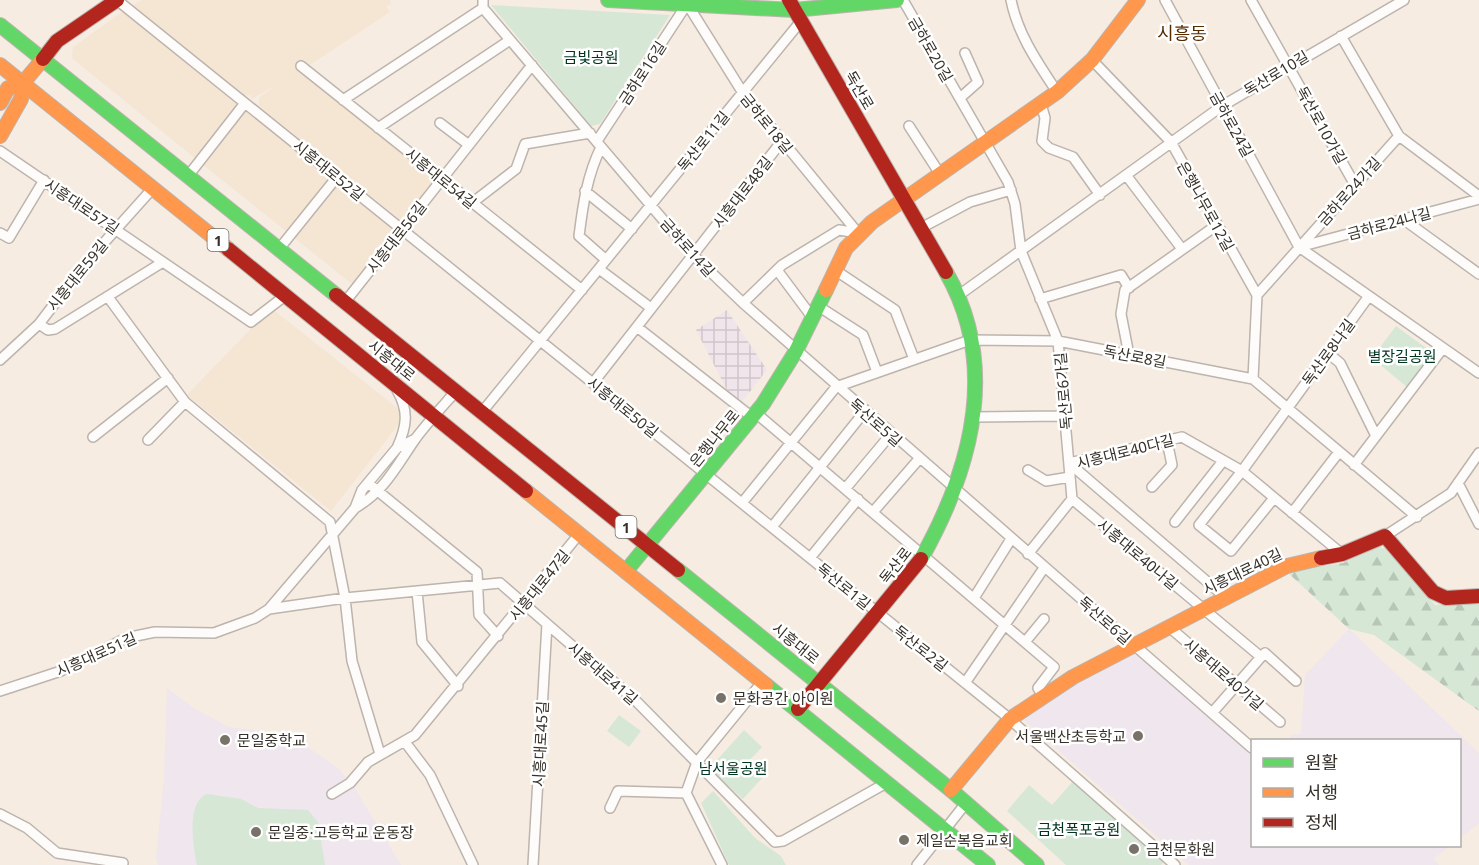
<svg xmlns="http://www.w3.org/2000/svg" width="1479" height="865" viewBox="0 0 1479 865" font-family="'Noto Sans','Noto Sans KR',sans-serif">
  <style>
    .built { fill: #f5e5d3 }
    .industrial { fill: url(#industrial-grid) }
    .education { fill: #efe6ee }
    .green { fill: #d6e7d6 }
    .forest { fill: url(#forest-firs) }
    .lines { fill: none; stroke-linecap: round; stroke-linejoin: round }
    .street-casing { stroke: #bcb4ad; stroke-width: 12 }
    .fast-casing { stroke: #bcb4ad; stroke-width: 16 }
    .slow-casing { stroke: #bcb4ad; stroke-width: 16 }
    .jam-casing { stroke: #bcb4ad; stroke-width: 16 }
    .street { stroke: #fefcfb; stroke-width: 9 }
    .fast { stroke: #63d668; stroke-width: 14 }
    .slow { stroke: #ff974d; stroke-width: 14 }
    .jam { stroke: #b3261e; stroke-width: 14 }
    .poi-dot { fill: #797269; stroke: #fff; stroke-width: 2 }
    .labels { text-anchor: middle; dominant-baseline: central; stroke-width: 5; stroke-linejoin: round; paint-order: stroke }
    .shield { fill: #fff; stroke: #726e68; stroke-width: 1.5 }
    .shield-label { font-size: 14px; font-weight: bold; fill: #363028 }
    .street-label { font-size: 15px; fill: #363028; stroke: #fff }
    .park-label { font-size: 15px; fill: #00351f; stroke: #fff }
    .poi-label { font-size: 15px; fill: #363028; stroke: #fff; text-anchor: start }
    .quarter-label { font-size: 18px; fill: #552b01; stroke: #fff }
  </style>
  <defs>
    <pattern id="industrial-grid" width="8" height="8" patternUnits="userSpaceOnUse" patternTransform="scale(1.5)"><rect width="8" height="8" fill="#f1e5ec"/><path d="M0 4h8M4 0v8" fill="none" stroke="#cfc5ca"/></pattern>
    <pattern id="forest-firs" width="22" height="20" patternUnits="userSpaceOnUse" patternTransform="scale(1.5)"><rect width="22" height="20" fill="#d6e7d6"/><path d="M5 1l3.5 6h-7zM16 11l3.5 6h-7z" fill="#b8c6b8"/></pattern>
  </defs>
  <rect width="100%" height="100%" fill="#f6ece2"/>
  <!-- built -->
  <path class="built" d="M142 0H390L391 4 386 7 390 12 299 72H303L434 177V183L405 219H400L259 106V98L277 84 252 99 250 95 243 96 134 8 133 5Z
    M122 12H126L236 102 237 109 196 159 72 58 73 47Z
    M247 111 392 228 393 233 352 284 201 163 242 112Z
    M271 308 401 411 402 420 331 511 187 395Z"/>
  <!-- industrial -->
  <path class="industrial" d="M727 310 767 370 741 403 728 392 696 330Z"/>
  <!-- education -->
  <path class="education" d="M1349 629 1479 753V823L1460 838V740H1290L1291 735 1301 734 1305 675Z
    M1132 651 1252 752V768L1250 771H1252V846H1450L1434 858 1439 865H1189L1024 720 1076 682Z
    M167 688 195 709 229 727 290 735 338 768 354 787 401 865H158L156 857 164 779Z"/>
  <!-- green -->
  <path class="green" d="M491 5 670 15 600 124 591 126Z
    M1396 326 1433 353 1407 387 1372 358Z
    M619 715 641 731 629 747 607 731Z
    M744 730 762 747 748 762 764 776 743 799 709 769Z
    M1075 779 1164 861 1161 865H1066L1007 811 1029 785 1052 805Z
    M713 791 755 838 781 856 786 865H729L701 803Z
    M207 794 241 799 258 808 308 810 318 822 325 865H197C193 847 186 802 207 794Z"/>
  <!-- forest -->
  <path class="forest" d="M1379 547 1386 549 1435 605 1479 602V711L1374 635 1349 629 1286 571 1343 563Z"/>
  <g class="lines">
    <!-- street casing -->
    <g class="street-casing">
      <path id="street" d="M117 0 1005 715 1175 865
        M483 0V8L693 255 743 303 1252 748
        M903 0 1008 182 1015 204 1021 251 1058 341 1072 499 1028 554
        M1011 0C1018 35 1038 63 1057 92
        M1165 0 1299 247 1479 373
        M1251 0 1355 185
        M686 2 743 93 858 233
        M1341 36 1399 136 1479 196
        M1092 60 1171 142 1257 295 1253 379
        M301 66 582 290
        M960 98 978 82 965 53
        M343 100 483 8
        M1041 104 1045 118 1042 141 1049 148 1073 157 1100 195
        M440 123 469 145
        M909 126 940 174
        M378 128 510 40
        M597 141 687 4
        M601 147C587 176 583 204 579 236L606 260
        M0 151 251 322 286 295
        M1126 175 1182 249
        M188 176 245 103
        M585 191 632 229
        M472 203 516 169 525 144 590 133
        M1403 219 1479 274
        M921 228 970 202 1011 190
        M0 233 9 238 44 180
        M1299 247 1479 199
        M279 249 337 177
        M599 269 651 308
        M777 270 812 317
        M835 270 895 310 914 359
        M959 295 1222 106 1404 0
        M1257 295 1399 136
        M108 297 185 402 330 522 345 598 352 661 380 754
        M1040 299 1121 275 1129 288
        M345 302 532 65
        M743 303 782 265 839 230 858 233
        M818 306 863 335 877 372
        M39 324 48 330 55 329 163 262
        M637 327 752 417
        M1328 353 1340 363 1376 436
        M1129 355 1121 314 1125 290 1217 225
        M0 360 39 324 84 265 153 188
        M593 383 782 141
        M482 412 801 21
        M756 413 1054 667 1038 688 1043 696
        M974 417 1065 416
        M93 437 168 378
        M148 440 185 402
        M397 448C407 426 409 411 397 390
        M1069 463 1182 437 1242 471 1342 554
        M1069 463 1225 597
        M1354 465 1443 348
        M1028 470 1046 481 1070 477
        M368 483 477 572 479 615 498 636
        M1458 483 1479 524
        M1152 487 1172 465 1167 441
        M845 489 891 434
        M1274 498 1231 551 1199 525 1242 471 1369 296
        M1072 499 1261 657
        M742 503 836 387 970 340 1058 341 1253 379 1417 517
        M355 508 362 490 397 448 415 439
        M873 512 919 459
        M1292 513 1339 452
        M1175 522 1223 461
        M772 527 865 411
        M1385 536 1451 493 1479 453
        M810 558 858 499
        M417 591 422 642 458 686
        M974 598 1011 539
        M269 609 345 598 500 583 637 702 775 842 783 841 888 782
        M1168 626 1280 722
        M1025 642 1044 619
        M1261 657 1265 653 1296 681
        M965 683 1044 568
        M0 691 61 671 126 638 155 632 214 633 255 618 269 609 355 508C385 491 397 465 416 438 428 422 443 406 456 391
        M1212 713 1261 657
        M405 742 430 775 473 865
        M332 794 350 783 368 762 415 735 580 533
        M610 808 618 791 686 793
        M0 814 27 828 57 853 123 863
        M533 865 547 624
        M722 865 686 793 697 762 763 681
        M917 865 966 803"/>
    </g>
    <!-- fast casing -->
    <g class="fast-casing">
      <path id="fast" d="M608 0 794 10 897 0
        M0 25 336 295
        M921 559C971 470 1000 366 946 272
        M678 570 951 790 1037 865
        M626 571 763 404 796 351 826 290
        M766 685 988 865"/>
    </g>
    <!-- slow casing -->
    <g class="slow-casing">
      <path id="slow" d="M0 65 228 249
        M0 103 8 88 23 83
        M0 136 21 99 23 83 43 59
        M826 290 846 248 872 222 1057 92 1092 60 1138 0
        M526 491 766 685
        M951 790 1010 719 1073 677 1287 566 1321 558"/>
    </g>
    <!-- jam casing -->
    <g class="jam-casing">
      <path id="jam" d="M789 0 946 272
        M43 59 57 41 117 0
        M228 249 526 491
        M336 295 678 570
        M1321 558 1342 554 1385 536 1433 592 1446 598 1479 596
        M798 709 921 559"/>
    </g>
    <!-- street -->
    <use href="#street" class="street"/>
    <!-- fast -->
    <use href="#fast" class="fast"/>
    <!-- slow -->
    <use href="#slow" class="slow"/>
    <!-- jam -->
    <use href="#jam" class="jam"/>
  </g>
  <!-- markers -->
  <g class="poi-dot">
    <circle cx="721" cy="698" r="6"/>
    <circle cx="1138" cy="736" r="6"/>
    <circle cx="225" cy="740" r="6"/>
    <circle cx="256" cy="832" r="6"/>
    <circle cx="904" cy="840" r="6"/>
    <circle cx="1134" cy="849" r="6"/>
  </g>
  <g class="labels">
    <!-- shield labels -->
    <g class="shield">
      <rect x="207.5" y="229" width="21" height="22" rx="4.5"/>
      <rect x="615.5" y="516" width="21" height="22" rx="4.5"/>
    </g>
    <g class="shield-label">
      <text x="218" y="240">1</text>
      <text x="626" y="527">1</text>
    </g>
    <!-- street labels -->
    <g class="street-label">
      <text transform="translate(931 49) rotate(60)">금하로20길</text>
      <text transform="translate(642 73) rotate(-57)">금하로16길</text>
      <text transform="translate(1276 73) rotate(-31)">독산로10길</text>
      <text transform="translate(860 90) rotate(60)">독산로</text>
      <text transform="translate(767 123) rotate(51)">금하로18길</text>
      <text transform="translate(1232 124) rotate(61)">금하로24길</text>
      <text transform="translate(1322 125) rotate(61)">독산로10가길</text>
      <text transform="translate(703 141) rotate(-51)">독산로11길</text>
      <text transform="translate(329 170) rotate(39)">시흥대로52길</text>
      <text transform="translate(441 178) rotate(39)">시흥대로54길</text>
      <text transform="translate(1349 191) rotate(-48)">금하로24가길</text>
      <text transform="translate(742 192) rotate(-52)">시흥대로48길</text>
      <text transform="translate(82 206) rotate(34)">시흥대로57길</text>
      <text transform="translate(1206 206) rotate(61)">은행나무로12길</text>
      <text transform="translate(1389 223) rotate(-15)">금하로24나길</text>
      <text transform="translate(396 237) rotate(-52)">시흥대로56길</text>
      <text transform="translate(688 247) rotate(48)">금하로14길</text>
      <text transform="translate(77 275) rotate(-51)">시흥대로59길</text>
      <text transform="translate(1328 352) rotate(-54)">독산로8나길</text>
      <text transform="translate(1135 356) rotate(11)">독산로8길</text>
      <text transform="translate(392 360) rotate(39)">시흥대로</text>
      <text transform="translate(1063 391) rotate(-95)">독산로6가길</text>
      <text transform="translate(623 407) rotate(39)">시흥대로50길</text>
      <text transform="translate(876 422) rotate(41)">독산로5길</text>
      <text transform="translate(714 438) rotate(-51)">은행나무로</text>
      <text transform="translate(1125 451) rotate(-14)">시흥대로40다길</text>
      <text transform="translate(1138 554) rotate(40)">시흥대로40나길</text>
      <text transform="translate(895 565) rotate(-52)">독산로</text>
      <text transform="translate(1242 571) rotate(-26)">시흥대로40길</text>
      <text transform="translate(539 585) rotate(-51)">시흥대로47길</text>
      <text transform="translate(844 586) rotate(39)">독산로1길</text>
      <text transform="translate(1105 620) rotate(41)">독산로6길</text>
      <text transform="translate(796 643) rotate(39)">시흥대로</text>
      <text transform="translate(921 648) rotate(38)">독산로2길</text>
      <text transform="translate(96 654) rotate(-24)">시흥대로51길</text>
      <text transform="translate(603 673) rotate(41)">시흥대로41길</text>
      <text transform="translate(1224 674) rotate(41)">시흥대로40가길</text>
      <text transform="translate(540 744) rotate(-87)">시흥대로45길</text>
    </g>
    <!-- park labels -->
    <g class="park-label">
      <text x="591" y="57">금빛공원</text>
      <text x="1402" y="356">별장길공원</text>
      <text x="733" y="768">남서울공원</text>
      <text x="1079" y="829">금천폭포공원</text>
    </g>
    <!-- poi labels -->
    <g class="poi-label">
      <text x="733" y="698">문화공간 아이원</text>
      <text x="1126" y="736" text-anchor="end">서울백산초등학교</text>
      <text x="237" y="740">문일중학교</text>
      <text x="268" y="832">문일중·고등학교 운동장</text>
      <text x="916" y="840">제일순복음교회</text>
      <text x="1146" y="849">금천문화원</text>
    </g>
    <!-- quarter labels -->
    <g class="quarter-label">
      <text x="1182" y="33">시흥동</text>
    </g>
  </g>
  <!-- legend -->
  <rect x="1251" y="739" width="210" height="108" fill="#ffffff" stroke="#afaca9" stroke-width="1.5"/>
  <rect x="1263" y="758" width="30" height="9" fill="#63d668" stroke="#afaca9" stroke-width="1.5"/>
  <text x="1305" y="769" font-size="18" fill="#363028">원활</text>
  <rect x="1263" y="788" width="30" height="9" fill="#ff974d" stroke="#afaca9" stroke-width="1.5"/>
  <text x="1305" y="799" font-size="18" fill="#363028">서행</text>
  <rect x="1263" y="818" width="30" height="9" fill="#b3261e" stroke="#afaca9" stroke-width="1.5"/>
  <text x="1305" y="829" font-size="18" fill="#363028">정체</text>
</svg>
